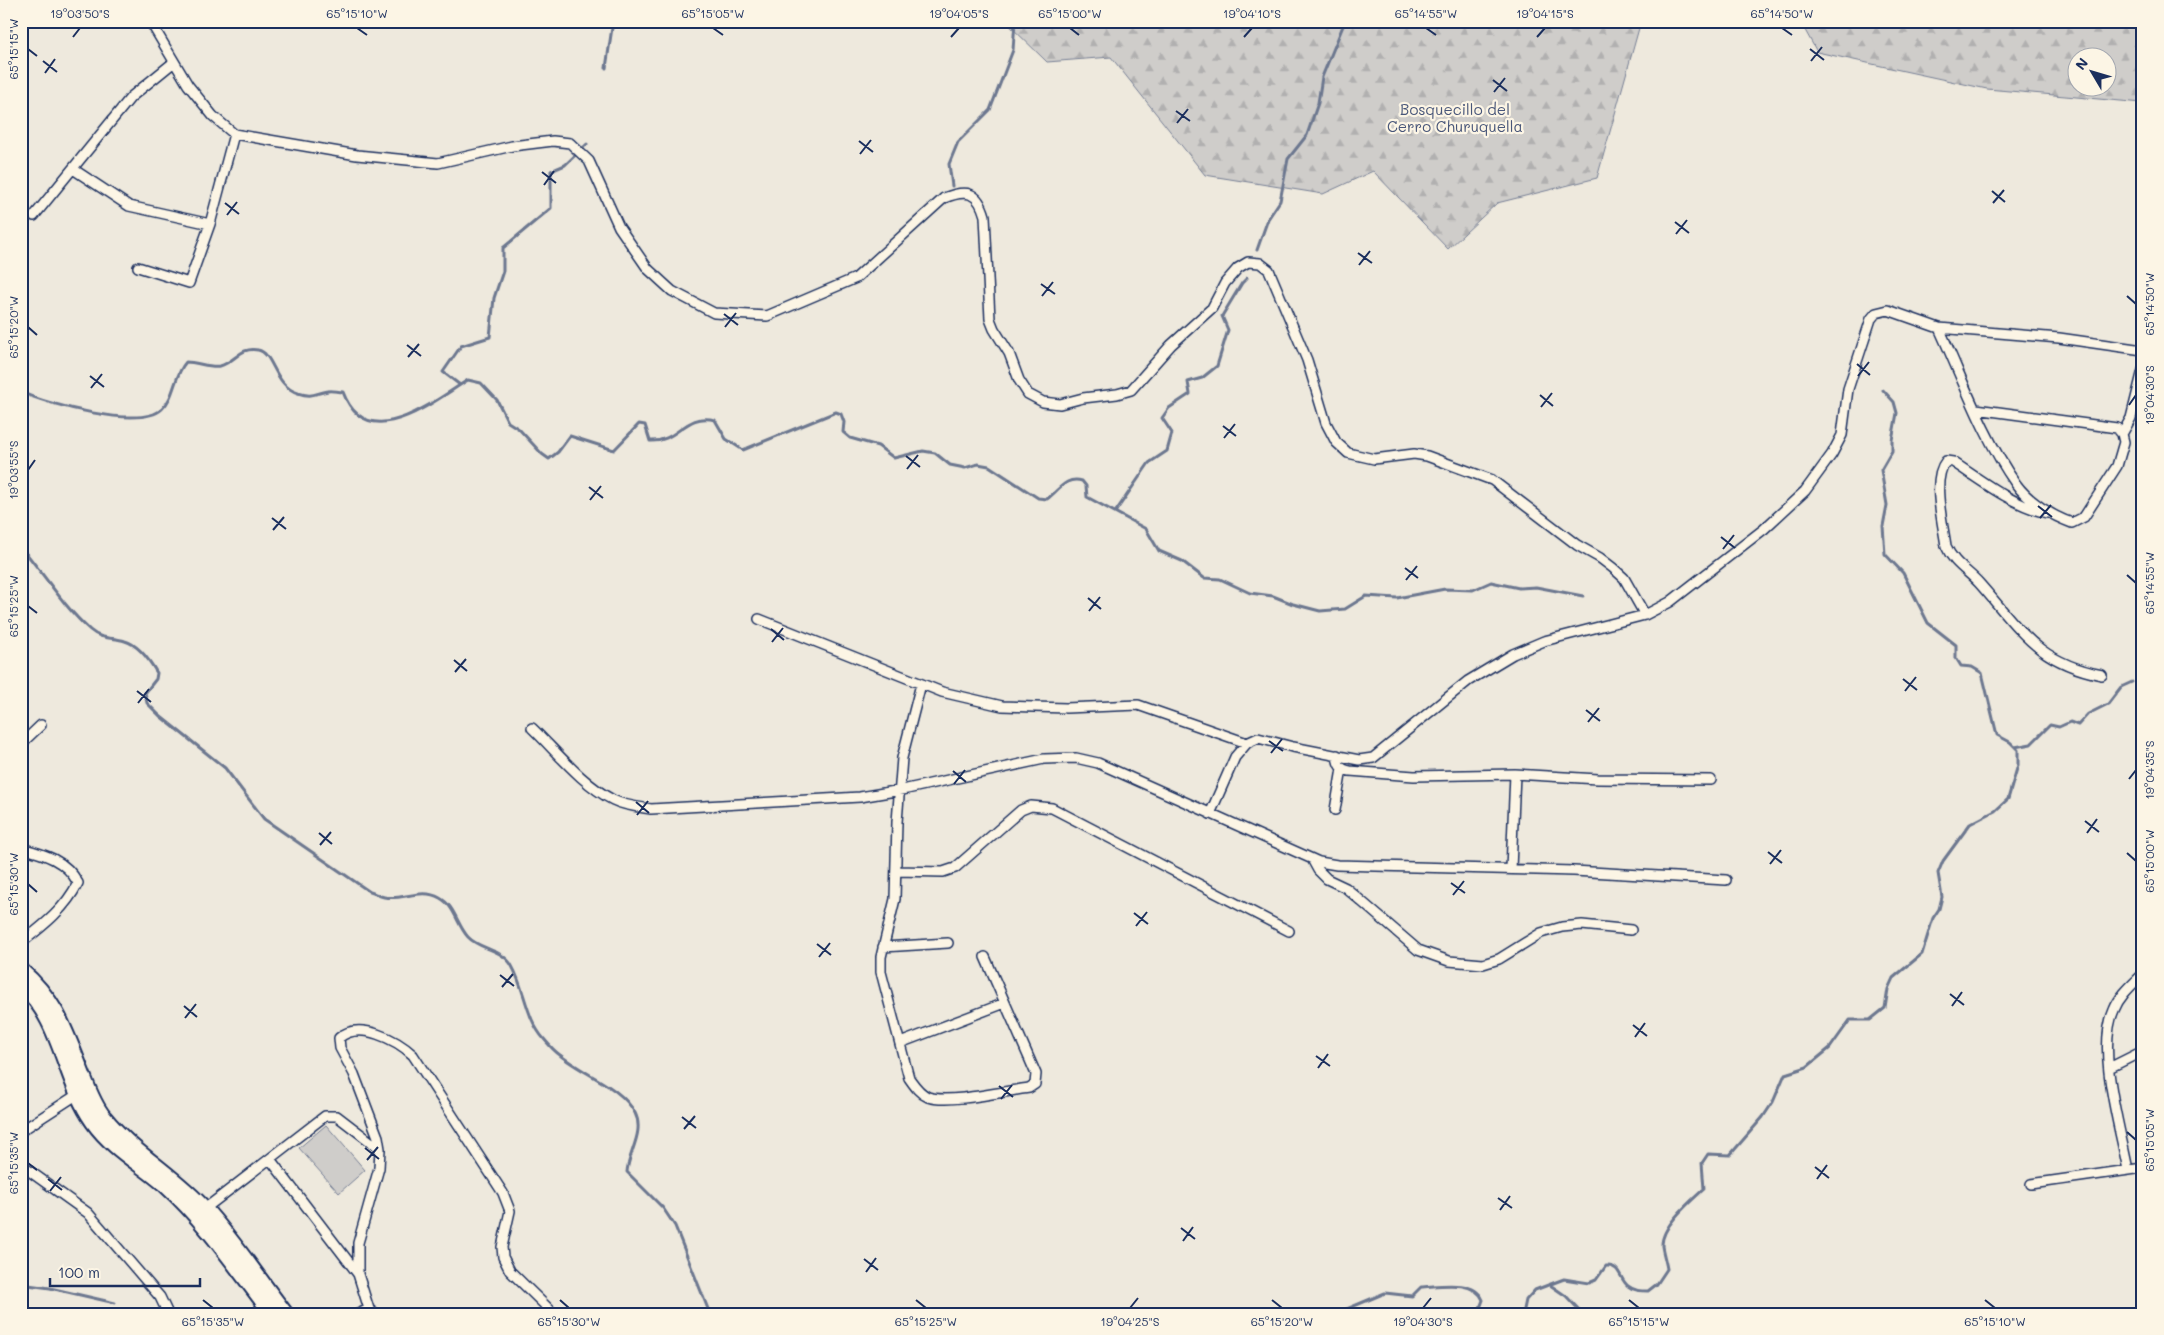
<svg xmlns="http://www.w3.org/2000/svg" width="2164" height="1335" viewBox="0 0 2164 1335" font-family="Mali,sans-serif">
  <style>
    .grass { fill: #cfcdca; stroke: #757e94 }
    .forest { fill: url(#forest-firs); stroke: #757e94; fill-rule: evenodd }
    .lines { fill: none; stroke-linecap: round; stroke-linejoin: round }
    .stream { stroke: #6c778f; stroke-width: 3 }
    .minor-casing { stroke: #1b2f5e; stroke-width: 12 }
    .primary-casing { stroke: #1b2f5e; stroke-width: 18 }
    .minor { stroke: #fcf5e5; stroke-width: 9 }
    .primary { stroke: #fcf5e5; stroke-width: 14 }
    .ticks { fill: none; stroke: #1b2f5e; stroke-width: 2 }
    .labels { text-anchor: middle; dominant-baseline: central; stroke-width: 4.5; stroke-linejoin: round; paint-order: stroke }
    .park-label { font-size: 15px; fill: #485679; stroke: #fcf5e5 }
    .neatline { fill: none; stroke: #1b2f5e; stroke-width: 2 }
    .ticks-label { font-size: 12px; text-anchor: middle; fill: #1b2f5e }
  </style>
  <defs>
    <pattern id="forest-firs" width="22" height="20" patternUnits="userSpaceOnUse" patternTransform="scale(1.25)"><rect width="22" height="20" fill="#cfcdca"/><path d="M5 1l3.5 6h-7zM16 11l3.5 6h-7z" fill="#b1b0b0"/></pattern>
  </defs>
  <rect width="100%" height="100%" fill="#eee9dd"/>
  <filter id="ink" filterUnits="userSpaceOnUse"><feTurbulence type="fractalNoise" baseFrequency=".02" numOctaves="2"/><feDisplacementMap in="SourceGraphic" scale="10" xChannelSelector="R" yChannelSelector="G"/><feConvolveMatrix kernelMatrix="1 2 1 2 8 2 1 2 1" color-interpolation-filters="sRGB"/></filter>
  <g filter="url(#ink)">
    <!-- grass -->
    <path class="grass" d="M326 1125 365 1170 339 1193 299 1148Z"/>
    <!-- forest -->
    <path class="forest" d="M1005 21H1641L1597 178 1497 203 1448 249 1373 171 1323 194 1205 175 1111 57 1047 62Z
      M1800 21H2143V103L1987 89 1817 52ZM2076 58H2106V88H2076Z"/>
    <g class="lines">
      <!-- stream -->
      <path class="stream" d="M606 68 613 21
        M952 186 949 164 958 142 990 110 1013 50 1015 21
        M1257 250 1268 219 1280 201 1288 159 1307 135 1318 103 1322 77 1345 21
        M460 385 443 372 461 346 490 337 494 298 503 271V248L551 208V171L565 165 587 144
        M21 392C46 404 140 430 162 409 175 397 174 375 186 362 197 362 210 368 220 366 235 362 241 346 258 350 274 353 274 386 298 393 313 398 315 393 328 391 332 390 338 392 343 392 367 456 432 402 468 380L481 383 497 400 508 422 519 429 542 454 549 459 558 452 570 436 614 450 639 424 645 425 650 441C678 443 685 412 715 420L726 439 743 450 836 412 841 414 844 422 843 432 850 438 878 446 894 458 923 451 935 453 950 465 965 468 978 464 989 466 1038 498 1047 499C1059 490 1066 476 1082 481L1086 486 1087 497 1146 529 1159 551 1182 561 1204 578 1220 579 1250 593 1273 596 1293 604 1320 611 1345 609 1366 596 1397 598 1445 589 1473 590 1491 582 1519 588 1536 587 1583 596
        M1116 511 1149 463 1167 451 1172 433 1162 418 1169 408 1190 394 1188 382 1202 378 1217 366 1228 330 1222 316 1242 283 1247 278
        M21 547C44 574 63 606 90 630 101 640 113 637 125 641 139 645 150 661 157 673L156 679 145 693 147 703 160 716 225 768 264 819 370 892C374 893 379 896 384 897 403 901 421 887 440 898 455 906 457 925 468 937 480 950 503 949 512 966 525 989 526 1019 544 1039 549 1045 554 1051 560 1055 581 1073 622 1087 635 1113 645 1132 628 1153 627 1172L663 1208 675 1226 710 1314
        M2015 747 2031 744 2050 725 2059 727 2070 722 2078 725 2088 714 2108 704 2121 687 2132 682
        M21 1284 50 1288 115 1303
        M1550 1285 1566 1296 1583 1314
        M1258 1314 1273 1309 1304 1314
        M1335 1314 1385 1293 1412 1296 1421 1287C1440 1286 1474 1279 1483 1300L1480 1308 1473 1314
        M1523 1314 1526 1300 1535 1290 1564 1279 1589 1283 1596 1280 1606 1266C1621 1265 1619 1279 1628 1286 1634 1291 1641 1291 1648 1291L1657 1284 1667 1269C1666 1262 1663 1253 1662 1246 1661 1226 1691 1201 1704 1189L1702 1163 1708 1154 1730 1155 1763 1117 1773 1102 1785 1074 1807 1067 1830 1048 1850 1020H1870L1885 1008 1888 989 1893 978 1922 954 1933 918 1939 909 1942 897 1938 873 1943 861 1970 824 1995 811 2008 799 2018 765V750L2010 742 1997 735 1982 673 1972 667 1961 666 1956 658V645L1928 623 1903 573 1885 554 1883 526 1887 505 1881 470 1892 451V440L1897 413 1894 402 1883 390"/>
      <!-- minor casing -->
      <g class="minor-casing">
        <path id="minor" d="M150 21 188 85 213 116 234 134 357 155 438 163 512 146 553 141 570 143 589 161 619 227 648 269 672 291 714 313 767 316 856 278 944 198C966 189 978 191 985 216L990 319 994 329 1009 353 1019 380 1028 394 1043 402 1060 404 1083 398 1117 394 1131 390 1171 345 1212 308 1225 283 1238 268 1248 262 1260 263 1269 270 1307 360 1326 423 1336 442 1348 453 1374 459 1414 454 1427 456 1492 480 1577 545 1600 558 1613 568 1624 578 1645 615
          M73 169 129 206 210 224
          M34 216 131 97 174 62
          M138 267 189 283 210 224 234 134
          M1939 328C1963 380 1983 437 2016 484 2029 502 2052 516 2072 523L2084 517 2117 466 2124 442 2122 434 2117 428 1976 409
          M2122 434 2131 418 2143 370
          M2047 513C2012 505 1982 481 1953 462L1946 461C1931 479 1943 523 1946 546 1953 563 1967 570 1979 583 2020 629 2036 662 2102 675
          M759 619 942 692 1002 706 1066 708 1138 705 1247 743
          M921 684 902 758 897 822 895 899 881 957V972L909 1078C914 1085 919 1093 928 1097 948 1104 1006 1091 1029 1088L1035 1084 1036 1074 985 957
          M532 728C557 752 582 784 613 800 625 806 638 807 651 809L860 797 907 789 1044 759 1076 758 1098 763 1319 862 1337 865 1574 871 1726 880
          M21 744 41 725
          M1337 755C1338 765 1340 769 1350 771L1414 776 1515 774 1598 779 1711 780
          M1335 810 1342 769
          M1210 814 1235 757 1247 743 1258 738 1293 747 1359 760 1373 758 1468 681 1513 654 1544 641 1645 615 1670 602 1764 529 1805 491 1832 454 1842 435 1848 389 1871 319 1876 313 1888 310 1939 328 2059 338 2143 350
          M21 848C44 854 66 860 78 883 65 909 44 925 21 943
          M1312 859 1318 870 1327 879 1346 888 1418 950 1449 961 1483 964 1499 959 1541 933 1562 927 1582 925 1631 930
          M1511 869 1515 774
          M897 871 943 872 955 868 1021 810 1031 806 1052 808 1289 931
          M883 947 948 943
          M900 1043 1005 1003
          M2109 1068 2143 1051
          M21 1131 78 1094
          M270 1159 358 1274
          M21 1165 88 1213 160 1297 168 1314
          M2128 1170C2120 1127 2096 1049 2114 1010 2120 995 2132 985 2143 974
          M2031 1184 2143 1168
          M202 1211 325 1116H337L380 1149
          M358 1314 369 1309
          M375 1314 369 1309 358 1274V1243L379 1168 380 1149 378 1137 354 1074 340 1048 339 1038C359 1020 397 1040 413 1055L503 1193 510 1211 502 1247 503 1257 510 1271 554 1314"/>
      </g>
      <!-- primary casing -->
      <g class="primary-casing">
        <path id="primary" d="M21 970C55 999 65 1029 81 1070 87 1085 93 1104 104 1117 133 1153 174 1175 205 1209 234 1241 259 1279 286 1314
          M21 985C62 1020 63 1080 93 1122 112 1149 141 1164 165 1185 206 1222 238 1270 272 1314"/>
      </g>
      <!-- minor -->
      <use href="#minor" class="minor"/>
      <!-- primary -->
      <use href="#primary" class="primary"/>
    </g>
  </g>
  <!-- ticks -->
  <path class="ticks" d="M357 28 367 35M713 28 723 35M1070 28 1079 35M1426 28 1436 35M1782 28 1792 35M73 37 80 28M951 37 959 28M1244 37 1252 28M1537 37 1545 28M28 49 37 56M1810 49 1824 60M43 61 57 72M1811 61 1822 47M45 73 55 59M1493 80 1507 91M1494 92 1505 78M1176 111 1190 121M1177 123 1188 109M859 141 873 152M860 154 871 140M542 172 556 183M544 185 554 171M1992 191 2005 202M225 203 239 214M1993 203 2004 190M227 215 237 202M1675 222 1689 233M1676 234 1687 220M1358 253 1372 263M1359 265 1370 251M1041 284 1055 294M1042 296 1053 282M2127 296 2136 304M724 314 738 325M28 327 37 335M725 327 736 313M407 345 421 356M408 357 419 344M1857 364 1870 375M90 376 104 387M1858 376 1869 362M91 388 102 374M1540 395 1553 406M2129 405 2136 395M1541 407 1552 393M1223 426 1236 436M1224 438 1235 424M906 456 920 467M907 469 918 455M28 470 35 460M589 487 603 498M590 500 601 486M2038 506 2052 517M272 518 286 529M2040 518 2051 505M273 530 284 517M1721 537 1735 548M1723 549 1734 535M1405 568 1418 578M2127 575 2136 583M1406 580 1417 566M1088 598 1101 609M28 606 37 613M1089 611 1100 597M771 629 784 640M772 642 783 628M454 660 467 671M455 672 466 659M1903 679 1917 690M137 691 151 702M1905 691 1916 677M138 703 149 689M1586 710 1600 721M1588 722 1599 708M1269 741 1283 751M1271 753 1282 739M953 771 966 782M2129 779 2136 770M954 784 965 770M636 802 649 813M637 815 648 801M2085 821 2099 832M319 833 332 844M2087 833 2097 819M320 845 331 832M1768 852 1782 863M2127 853 2136 861M1770 864 1781 850M1451 883 1465 893M28 884 37 892M1453 895 1464 881M1134 913 1148 924M1136 926 1147 912M817 944 831 955M819 957 830 943M500 975 514 986M502 987 513 974M1950 994 1964 1005M184 1006 197 1017M1952 1006 1962 992M185 1018 196 1004M1633 1025 1647 1036M1635 1037 1645 1023M1316 1056 1330 1066M1318 1068 1328 1054M999 1086 1013 1097M1001 1099 1012 1085M682 1117 696 1128M684 1129 695 1116M2127 1132 2136 1140M365 1148 379 1159M367 1160 378 1147M28 1163 37 1170M1815 1167 1829 1178M48 1179 62 1190M1817 1179 1827 1165M50 1191 61 1177M1498 1198 1512 1208M1500 1210 1510 1196M1181 1228 1195 1239M1183 1241 1193 1227M864 1259 878 1270M866 1272 876 1258M203 1300 213 1308M560 1300 569 1308M916 1300 926 1308M1272 1300 1282 1308M1629 1300 1639 1308M1985 1300 1995 1308M1130 1308 1138 1298M1423 1308 1431 1298"/>
  <g class="labels">
    <!-- park labels -->
    <g class="park-label">
      <text x="1455" y="109">Bosquecillo del<tspan x="1455" dy="17">Cerro Churuquella</tspan></text>
    </g>
  </g>
  <!-- margin -->
  <rect width="2164" height="1335" fill="none" stroke="#fcf5e5" stroke-width="55"/>
  <!-- north arrow -->
  <g transform="translate(2092 72) rotate(308)"><circle r="24" fill="#fcf5e5" stroke="#a2a6af"/>
  <path d="M0-4L9 19L0 12L-9 19Z" fill="#1b2f5e"/>
  <text y="-8" font-size="14" font-weight="bold" text-anchor="middle" fill="#1b2f5e">N</text>
  </g>
  <!-- scale -->
  <path d="M50 1278v8h150v-8" fill="none" stroke="#1b2f5e" stroke-width="2.5"/>
  <text x="58" y="1278" font-size="15" fill="#1b2f5e" stroke="#fcf5e5" stroke-width="4" paint-order="stroke">100 m</text>
  <rect x="28" y="28" width="2108" height="1280" class="neatline"/>
  <g class="ticks-label">
    <text x="80" y="18">19°03'50"S</text>
    <text x="357" y="18">65°15'10"W</text>
    <text x="713" y="18">65°15'05"W</text>
    <text x="959" y="18">19°04'05"S</text>
    <text x="1070" y="18">65°15'00"W</text>
    <text x="1252" y="18">19°04'10"S</text>
    <text x="1426" y="18">65°14'55"W</text>
    <text x="1545" y="18">19°04'15"S</text>
    <text x="1782" y="18">65°14'50"W</text>
    <text transform="translate(14 49) rotate(-90)" y="4">65°15'15"W</text>
    <text transform="translate(2150 304) rotate(-90)" y="4">65°14'50"W</text>
    <text transform="translate(14 327) rotate(-90)" y="4">65°15'20"W</text>
    <text transform="translate(2150 395) rotate(-90)" y="4">19°04'30"S</text>
    <text transform="translate(14 470) rotate(-90)" y="4">19°03'55"S</text>
    <text transform="translate(2150 583) rotate(-90)" y="4">65°14'55"W</text>
    <text transform="translate(14 606) rotate(-90)" y="4">65°15'25"W</text>
    <text transform="translate(2150 770) rotate(-90)" y="4">19°04'35"S</text>
    <text transform="translate(2150 861) rotate(-90)" y="4">65°15'00"W</text>
    <text transform="translate(14 884) rotate(-90)" y="4">65°15'30"W</text>
    <text transform="translate(2150 1140) rotate(-90)" y="4">65°15'05"W</text>
    <text transform="translate(14 1163) rotate(-90)" y="4">65°15'35"W</text>
    <text x="213" y="1326">65°15'35"W</text>
    <text x="569" y="1326">65°15'30"W</text>
    <text x="926" y="1326">65°15'25"W</text>
    <text x="1130" y="1326">19°04'25"S</text>
    <text x="1282" y="1326">65°15'20"W</text>
    <text x="1423" y="1326">19°04'30"S</text>
    <text x="1639" y="1326">65°15'15"W</text>
    <text x="1995" y="1326">65°15'10"W</text>
  </g>
</svg>
